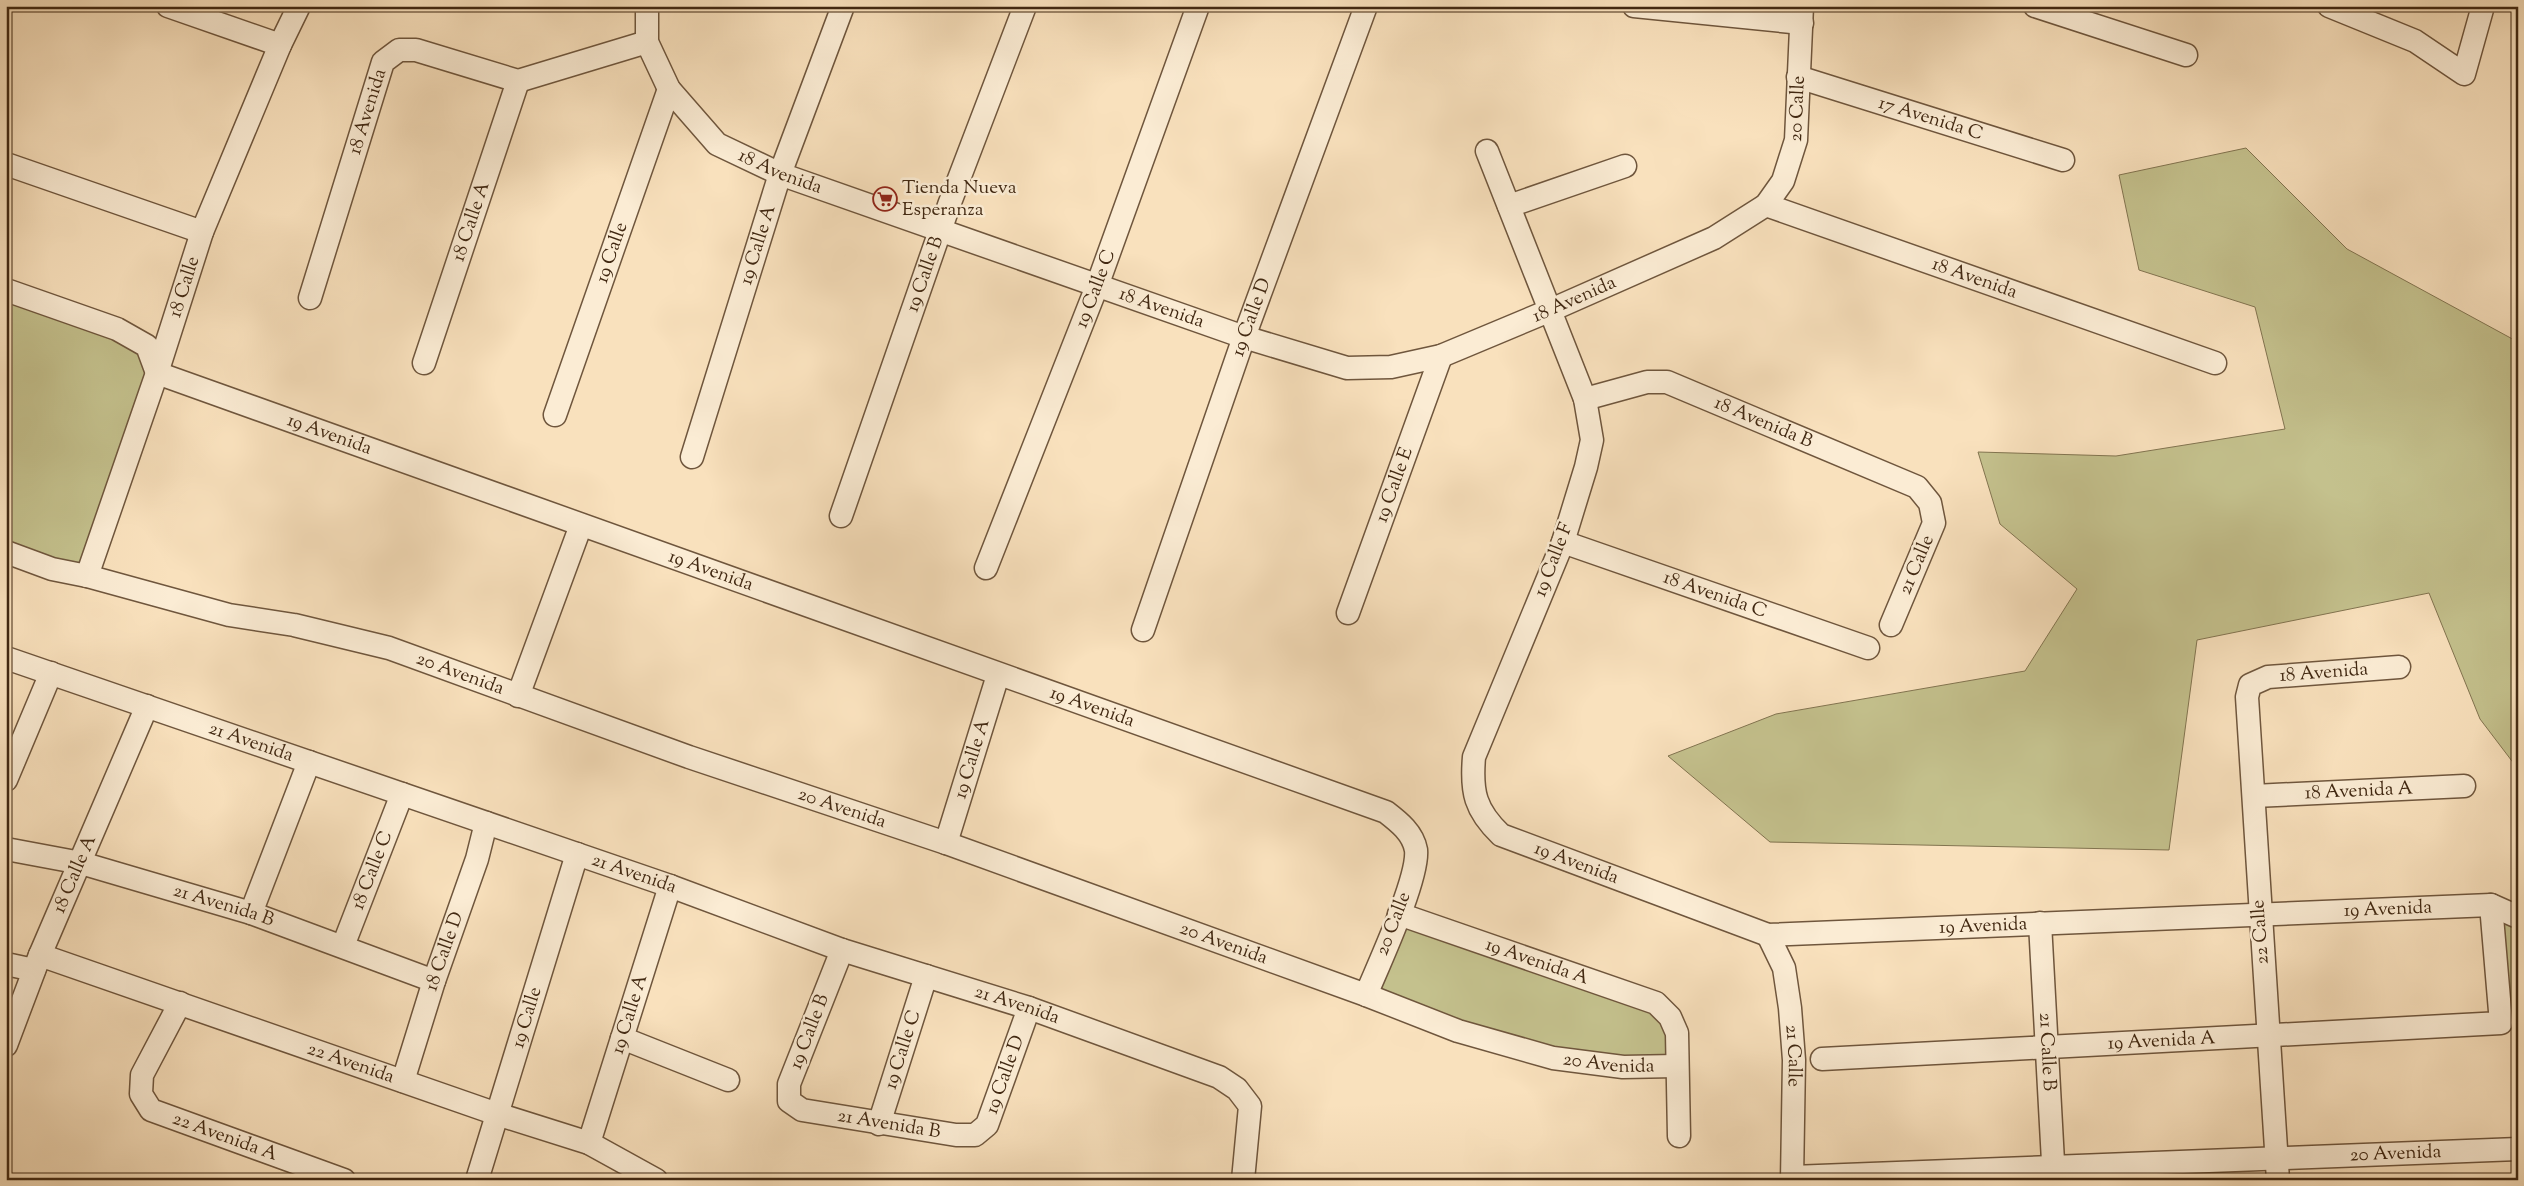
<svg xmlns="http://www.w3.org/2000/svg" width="2524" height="1186" viewBox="0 0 2524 1186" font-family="'Sorts Mill Goudy',serif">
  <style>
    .green { fill: #c4c18d; stroke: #827450 }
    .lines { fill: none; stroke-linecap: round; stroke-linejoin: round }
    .minor-casing { stroke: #6f563d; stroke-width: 25 }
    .minor { stroke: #fbecd4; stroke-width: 22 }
    .labels { text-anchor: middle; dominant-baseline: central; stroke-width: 5; stroke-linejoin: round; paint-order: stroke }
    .street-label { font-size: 19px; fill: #412812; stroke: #fbecd4 }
    .poi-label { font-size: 19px; fill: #412812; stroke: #fbecd4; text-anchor: start }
  </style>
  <rect width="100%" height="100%" fill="#f9e1bd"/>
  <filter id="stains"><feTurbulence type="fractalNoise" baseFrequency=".004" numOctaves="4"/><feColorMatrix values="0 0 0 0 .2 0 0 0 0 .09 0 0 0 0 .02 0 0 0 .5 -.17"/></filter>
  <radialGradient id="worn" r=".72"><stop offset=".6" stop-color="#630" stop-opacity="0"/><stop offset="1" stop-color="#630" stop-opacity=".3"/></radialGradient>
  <!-- green -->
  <path class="green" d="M2246 148 2347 249 2518 342V769L2480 719 2429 593 2197 640 2169 850 1770 842 1668 756 1776 714 2025 671 2077 589 2000 524 1978 452 2116 456 2285 429 2255 307 2139 270 2119 175Z
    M6 290 117 329 157 373 87 576 6 552Z
    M2491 905 2518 917V1022L2501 1023Z
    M1399 914 1656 1003 1676 1066 1623 1067 1366 995Z"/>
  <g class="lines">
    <!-- minor casing -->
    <g class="minor-casing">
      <g id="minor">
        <path d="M168 6 280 45"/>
        <path id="s1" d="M647 6V42L669 89 717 144 780 174 1244 337 1347 368 1391 367 1441 356 1551 310 1714 238 1766 205 1783 181 1796 140 1802 6"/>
        <path d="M1634 6 1802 23"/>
        <path d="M2035 6 2186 55"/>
        <path d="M2329 6 2415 41 2464 74 2483 6"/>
        <path id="s2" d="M1798 77 2063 160"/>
        <path id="s3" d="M1487 151 1585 399 1592 440 1586 467 1563 542 1474 757C1471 792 1475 810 1501 835L1768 935 2491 905 2518 917"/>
        <path d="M6 164 202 232"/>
        <path id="s4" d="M1766 205 2215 363"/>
        <path d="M1509 206 1625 166"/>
        <path id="s5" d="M6 290 117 329 147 346 157 373 1386 812C1399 822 1413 833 1416 850 1419 878 1378 966 1366 995"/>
        <path id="s6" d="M310 298 383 62 399 50H416L518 81 647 42"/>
        <path id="s7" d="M424 363 518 81"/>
        <path id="s8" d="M1585 399 1647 382H1667L1917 487 1930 503 1934 523 1891 625"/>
        <path id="s9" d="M555 415 669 89"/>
        <path id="s10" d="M692 457 780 174 843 6"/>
        <path id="s11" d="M841 516 949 205 1025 6"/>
        <path id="s12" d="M1563 542 1868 648"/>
        <path id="s13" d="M6 552 52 569 87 576 229 615 294 625 389 648 689 757 946 843 1366 995 1458 1031 1553 1058 1623 1067 1676 1066"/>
        <path id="s14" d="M986 568 1097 286 1198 6"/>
        <path id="s15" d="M87 576 157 373 202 232 280 45 299 6"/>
        <path id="s16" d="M1348 613 1441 356"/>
        <path id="s17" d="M1143 630 1244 337 1366 6"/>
        <path id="s18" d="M6 658 670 886 842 950 1029 1008 1219 1077 1237 1089 1250 1106 1243 1180"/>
        <path d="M518 696 581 525"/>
        <path d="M6 780 51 673"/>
        <path id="s19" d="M2254 796 2464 786"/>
        <path id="s20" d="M946 843 998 675"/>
        <path id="s21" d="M6 849 81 863 251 913 434 981"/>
        <path d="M251 913 309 762"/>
        <path id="s22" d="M1399 914 1656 1003 1670 1017 1677 1033 1679 1136"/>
        <path id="s23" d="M2040 923 2054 1180"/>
        <path id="s24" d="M1768 935 1784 968 1790 1008 1794 1060 1792 1180"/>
        <path id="s25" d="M343 946 402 794"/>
        <path id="s26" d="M842 950 789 1084V1101L802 1110 956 1135H975L987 1125 1029 1008"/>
        <path id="s27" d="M40 955 497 1114 589 1143 656 1180"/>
        <path d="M6 964 34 970"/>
        <path id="s28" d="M180 1003 142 1075 141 1094 151 1110 344 1180"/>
        <path d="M622 1038 728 1080"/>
        <path id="s29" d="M6 1045 40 955 147 706"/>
        <path id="s30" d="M1822 1059 2501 1023 2491 905"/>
        <path id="s31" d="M403 1081 434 981 477 859 486 823"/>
        <path id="s32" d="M879 1124 926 976"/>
        <path id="s33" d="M589 1143 670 886"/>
        <path id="s34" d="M1792 1177 2518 1149"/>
        <path id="s35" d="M477 1180 577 854"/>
        <path id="s36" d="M2278 1180 2247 697 2250 685 2268 677 2399 667"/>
      </g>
    </g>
    <!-- minor -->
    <use href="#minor" class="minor"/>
  </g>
  <!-- icons -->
  <defs>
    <g id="supermarket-ring" transform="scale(1.25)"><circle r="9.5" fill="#fbecd4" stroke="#8f2418" stroke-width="1.5"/><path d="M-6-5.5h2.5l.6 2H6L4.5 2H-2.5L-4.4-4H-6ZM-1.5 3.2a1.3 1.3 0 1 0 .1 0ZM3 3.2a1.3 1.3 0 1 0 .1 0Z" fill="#8f2418"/></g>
  </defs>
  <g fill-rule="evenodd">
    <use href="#supermarket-ring" x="885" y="199"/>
  </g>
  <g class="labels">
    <!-- street labels -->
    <g class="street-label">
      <text stroke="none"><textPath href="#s1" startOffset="1388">20 Calle</textPath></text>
      <text stroke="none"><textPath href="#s6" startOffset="195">18 Avenida</textPath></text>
      <text stroke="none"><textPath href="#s2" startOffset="139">17 Avenida C</textPath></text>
      <text stroke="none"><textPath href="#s1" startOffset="230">18 Avenida</textPath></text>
      <text stroke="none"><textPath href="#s7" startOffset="149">18 Calle A</textPath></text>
      <text stroke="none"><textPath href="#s10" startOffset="222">19 Calle A</textPath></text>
      <text stroke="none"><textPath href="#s9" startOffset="172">19 Calle</textPath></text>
      <text stroke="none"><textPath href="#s11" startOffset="256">19 Calle B</textPath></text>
      <text stroke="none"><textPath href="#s4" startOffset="221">18 Avenida</textPath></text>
      <text stroke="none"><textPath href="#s15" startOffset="305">18 Calle</textPath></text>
      <text stroke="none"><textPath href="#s14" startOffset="300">19 Calle C</textPath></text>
      <text stroke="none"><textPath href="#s1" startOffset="1070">18 Avenida</textPath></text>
      <text stroke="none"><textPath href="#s1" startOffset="635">18 Avenida</textPath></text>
      <text stroke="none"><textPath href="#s17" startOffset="331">19 Calle D</textPath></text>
      <text stroke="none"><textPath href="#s8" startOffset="189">18 Avenida B</textPath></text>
      <text stroke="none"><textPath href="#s5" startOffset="364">19 Avenida</textPath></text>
      <text stroke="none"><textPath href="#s16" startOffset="136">19 Calle E</textPath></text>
      <text transform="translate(1554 560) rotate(-69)">19 Calle F</text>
      <text transform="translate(1917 565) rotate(-67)">21 Calle</text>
      <text stroke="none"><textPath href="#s5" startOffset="769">19 Avenida</textPath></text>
      <text stroke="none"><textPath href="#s12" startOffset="161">18 Avenida C</textPath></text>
      <text stroke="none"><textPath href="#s36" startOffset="572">18 Avenida</textPath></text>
      <text stroke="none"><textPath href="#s13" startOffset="471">20 Avenida</textPath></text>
      <text stroke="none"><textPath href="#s5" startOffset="1174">19 Avenida</textPath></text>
      <text stroke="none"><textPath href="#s18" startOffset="259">21 Avenida</textPath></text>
      <text stroke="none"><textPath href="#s20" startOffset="88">19 Calle A</textPath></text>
      <text stroke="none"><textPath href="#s19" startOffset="105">18 Avenida A</textPath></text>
      <text stroke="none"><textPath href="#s13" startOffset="876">20 Avenida</textPath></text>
      <text stroke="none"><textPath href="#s3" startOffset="814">19 Avenida</textPath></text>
      <text stroke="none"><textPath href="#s25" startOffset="81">18 Calle C</textPath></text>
      <text stroke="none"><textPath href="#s18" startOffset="664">21 Avenida</textPath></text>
      <text stroke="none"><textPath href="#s29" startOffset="184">18 Calle A</textPath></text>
      <text stroke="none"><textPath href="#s21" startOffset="225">21 Avenida B</textPath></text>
      <text stroke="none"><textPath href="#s3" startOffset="1639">19 Avenida</textPath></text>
      <text transform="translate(1394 924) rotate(-69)">20 Calle</text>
      <text stroke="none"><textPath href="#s3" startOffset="1234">19 Avenida</textPath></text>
      <text transform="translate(2261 932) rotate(-94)">22 Calle</text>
      <text stroke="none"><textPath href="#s13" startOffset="1281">20 Avenida</textPath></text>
      <text stroke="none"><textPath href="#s31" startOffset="136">18 Calle D</textPath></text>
      <text stroke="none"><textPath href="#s22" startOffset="146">19 Avenida A</textPath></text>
      <text stroke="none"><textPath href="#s18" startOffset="1069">21 Avenida</textPath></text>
      <text stroke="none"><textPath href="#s33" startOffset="135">19 Calle A</textPath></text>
      <text stroke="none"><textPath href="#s35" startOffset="170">19 Calle</textPath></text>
      <text transform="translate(810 1032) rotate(-69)">19 Calle B</text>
      <text stroke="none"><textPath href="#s30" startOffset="340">19 Avenida A</textPath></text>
      <text stroke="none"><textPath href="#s32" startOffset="78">19 Calle C</textPath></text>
      <text stroke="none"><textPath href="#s23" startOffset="129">21 Calle B</textPath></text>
      <text stroke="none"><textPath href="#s24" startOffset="125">21 Calle</textPath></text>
      <text stroke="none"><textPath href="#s27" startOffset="329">22 Avenida</textPath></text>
      <text stroke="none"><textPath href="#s13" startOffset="1686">20 Avenida</textPath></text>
      <text stroke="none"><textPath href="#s26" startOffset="421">19 Calle D</textPath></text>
      <text stroke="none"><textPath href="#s26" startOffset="265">21 Avenida B</textPath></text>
      <text stroke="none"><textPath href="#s28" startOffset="198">22 Avenida A</textPath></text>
      <text stroke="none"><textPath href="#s34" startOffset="604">20 Avenida</textPath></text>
    </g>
    <!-- poi labels -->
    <g class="poi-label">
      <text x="902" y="188">Tienda Nueva<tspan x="902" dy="22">Esperanza</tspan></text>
    </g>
  </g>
  <!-- margin -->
  <rect width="2524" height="1186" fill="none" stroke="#f9e1bd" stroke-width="25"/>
  <rect x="8" y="8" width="2509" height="1171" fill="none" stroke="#412812" stroke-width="2.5"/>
  <rect x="12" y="12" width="2499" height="1161" fill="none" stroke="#412812"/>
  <rect width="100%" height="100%" filter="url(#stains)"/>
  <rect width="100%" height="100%" fill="url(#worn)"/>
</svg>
